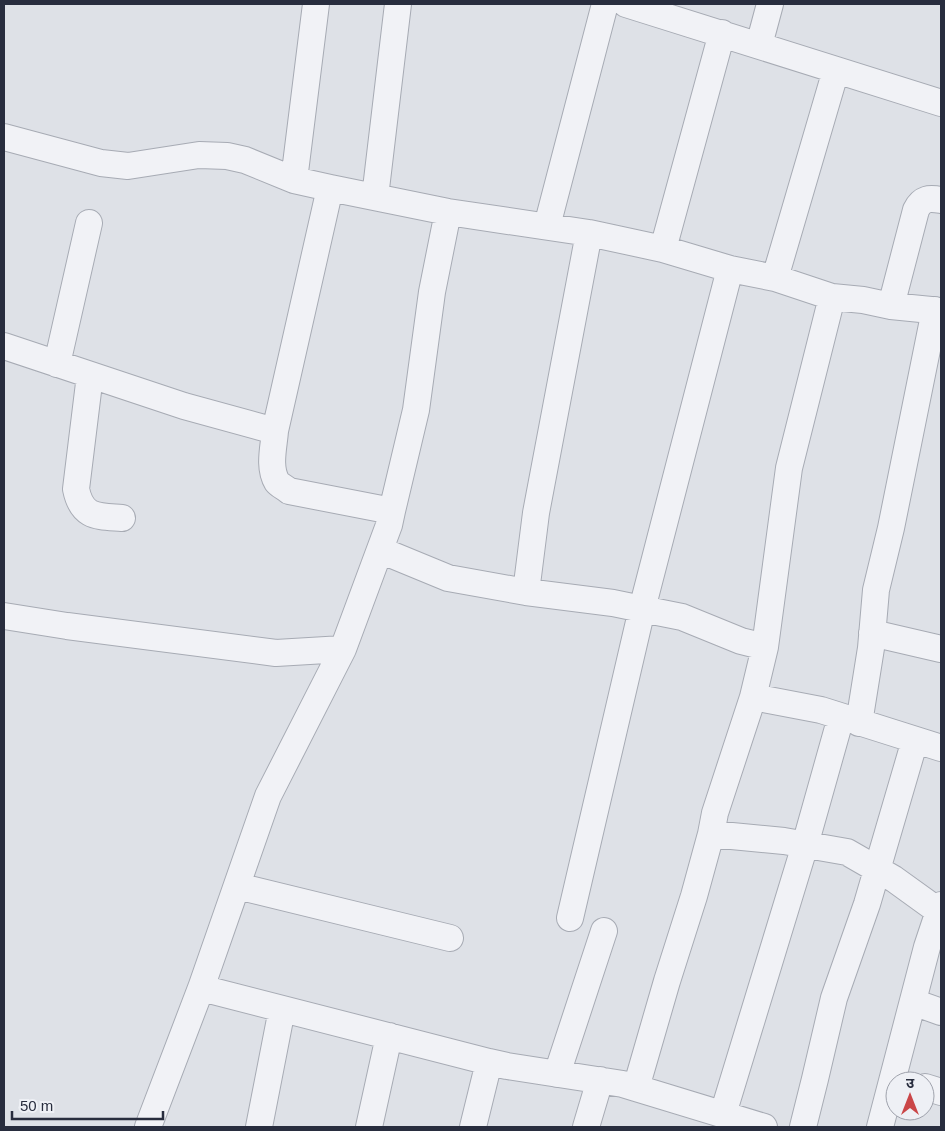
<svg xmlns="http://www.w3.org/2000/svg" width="945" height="1131" viewBox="0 0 945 1131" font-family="Arial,'Noto Sans Devanagari',sans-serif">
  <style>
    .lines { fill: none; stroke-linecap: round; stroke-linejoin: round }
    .minor-casing { stroke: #a7abb4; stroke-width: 28 }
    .minor { stroke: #f1f2f6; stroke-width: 26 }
  </style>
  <rect width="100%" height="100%" fill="#dee1e7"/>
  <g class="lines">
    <!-- minor casing -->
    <g class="minor-casing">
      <path id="minor" d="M626 4 941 103
        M759 45 770 4
        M4 137 101 163 128 166 199 155 227 156 245 160 294 180 330 188 448 212 589 233 663 249 730 269 775 278 832 297 863 300 891 306 941 311
        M294 180 316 4
        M330 188 275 431C274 446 268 467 277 482 279 485 286 488 289 491L392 511
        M375 197 398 4
        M547 226 605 4
        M663 249 722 33
        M775 278 836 70
        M891 306 916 210C922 198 929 198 941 200
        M4 346 184 406 275 431
        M57 364 89 223
        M90 375 76 489C82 518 97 516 122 518
        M380 550 448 578 526 592 613 603 642 609 682 617 741 641 765 647
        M526 592 536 513 589 233
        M4 616 67 626 276 653 343 649 389 525 392 511 416 410 432 292 448 212
        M872 633 941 649
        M753 697 821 710 941 748
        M859 723 871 648 876 590 891 528 935 310
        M711 834 784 841 847 852 894 879 941 913
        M237 886 450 938
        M570 918 642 609 730 269
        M201 988 489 1062
        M913 1002 941 1012
        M557 1074 604 931
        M925 1087 941 1092
        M636 1088 764 1127
        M723 1114 805 845 841 717
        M148 1127 201 988 268 796 343 649
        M259 1127 282 1009
        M369 1127 389 1036
        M473 1127 489 1062 507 1066 623 1084 636 1088 667 981 694 896 711 834 715 813 753 697 765 647 789 468 832 297
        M586 1127 600 1080
        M803 1127 815 1079 834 998 867 904 915 740
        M880 1127 927 947 941 905"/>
    </g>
    <!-- minor -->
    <use href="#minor" class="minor"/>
  </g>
  <!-- border -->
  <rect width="945" height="1131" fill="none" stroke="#282d3e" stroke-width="10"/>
  <!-- north arrow -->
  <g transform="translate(910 1096)"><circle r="24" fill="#eef0f5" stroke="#9fa2ac"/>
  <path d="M0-4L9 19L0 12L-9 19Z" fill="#ca4648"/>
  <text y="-8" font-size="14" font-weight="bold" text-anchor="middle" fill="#282d3e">उ</text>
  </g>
  <!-- scale -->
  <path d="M12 1111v8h151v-8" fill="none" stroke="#282d3e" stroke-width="2.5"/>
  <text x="20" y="1111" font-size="15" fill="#282d3e" stroke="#eef0f5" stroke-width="4" paint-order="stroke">50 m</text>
</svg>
